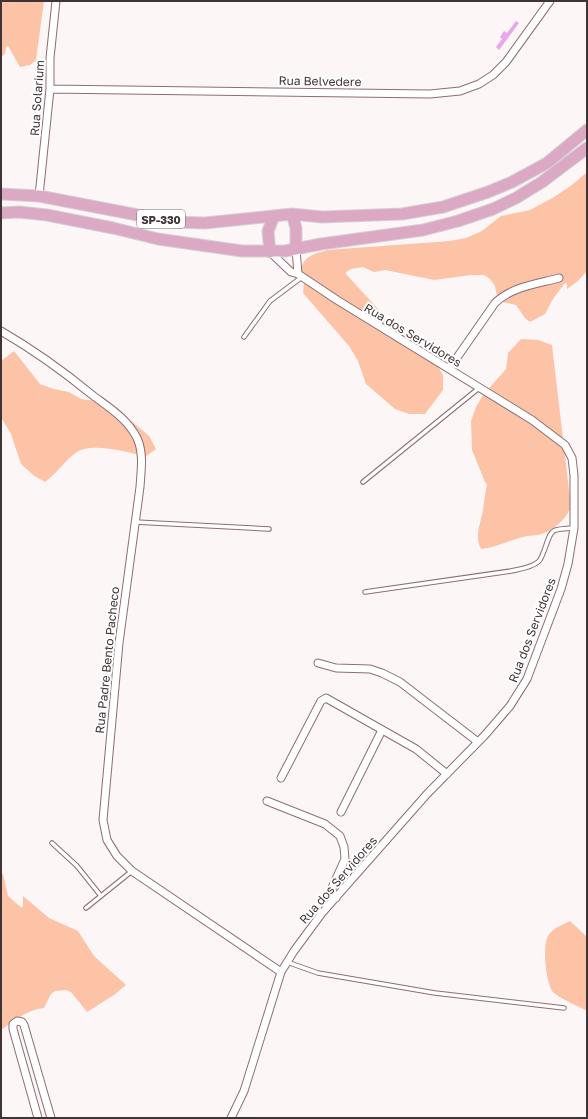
<svg xmlns="http://www.w3.org/2000/svg" width="588" height="1119" viewBox="0 0 588 1119" font-family="'Golos Text',sans-serif">
  <style>
    .green { fill: #fcc3a6 }
    .water { fill: #e8a6eb }
    .lines { fill: none; stroke-linecap: round; stroke-linejoin: round }
    .lane-casing { stroke: #8b6e73; stroke-width: 5.5 }
    .street-casing { stroke: #8b6e73; stroke-width: 9 }
    .primary-casing { stroke: #d5d2d3; stroke-width: 13 }
    .lane { stroke: #fff; stroke-width: 3.5 }
    .street { stroke: #fff; stroke-width: 7 }
    .primary { stroke: #dca9c5; stroke-width: 11 }
    .labels { text-anchor: middle; dominant-baseline: central; stroke-width: 4; stroke-linejoin: round; paint-order: stroke }
    .shield { fill: #fff; stroke: #797072; stroke-width: 1 }
    .shield-label { font-size: 11px; font-weight: bold; fill: #403335 }
    .street-label { font-size: 12px; fill: #403335; stroke: #fff }
  </style>
  <rect width="100%" height="100%" fill="#fdf6f7"/>
  <!-- green -->
  <path class="green" d="M1 1H44L36 60 30 65 20 67 8 46 6 47 5 54 1 57Z
    M587 172V271L578 281 567 289V284L565 283 553 299 545 314 530 322 525 318 516 305 498 301 495 286 490 279 484 275H471L434 280 385 270 374 272 363 267 351 269 346 272V274L400 333 435 362 443 375V390L425 414H409L395 409 366 384 358 361 349 346 303 293 304 281 298 277C304 256 308 256 327 250L450 241 466 238 482 231 501 216 530 210 554 197 572 185Z
    M521 339 538 340 552 345 571 507C565 520 555 529 542 534 536 536 529 535 523 537 507 541 497 547 481 549 475 537 479 527 482 515 484 505 485 494 487 484L485 482 472 450 471 421 476 407 483 395 506 369 508 353Z
    M14 351 40 384 54 389 69 392 81 399 97 401 109 408 122 413 149 436 156 449 145 457C129 452 92 442 77 452 65 460 57 473 45 482L33 475 21 464 11 434 1 417V361Z
    M1 873 3 874 8 896 22 908 23 905V896L49 918 78 931 94 956 126 985 114 995 87 1012 71 992 66 990 55 991 51 994 44 1008C27 1010 15 1020 1 1030Z
    M570 921 587 937V1011C578 1006 561 999 554 993 546 986 542 946 548 936 553 928 562 925 570 921Z"/>
  <!-- water -->
  <path class="water" d="M516 21 519 23 499 50 496 47 502 39 500 37 504 31 507 33Z"/>
  <g class="lines">
    <!-- lane casing -->
    <g class="lane-casing">
      <path id="lane" d="M244 337 270 301 302 277
        M363 482 479 388
        M135 522 269 529
        M365 592 511 571C519 569 531 568 538 562 541 560 542 555 544 551 552 529 549 529 574 528
        M52 843 77 866 101 896
        M86 908 132 871
        M287 962 318 973 435 993 564 1008"/>
    </g>
    <!-- street casing -->
    <g class="street-casing">
      <path id="street" d="M50 89 430 94 460 91 479 84 493 75 506 62 550 1
        M39 196 50 89V58L56 1
        M296 249 298 274
        M1 331C32 349 63 371 91 394 108 407 127 418 137 438 144 453 141 471 140 487L119 643 103 820 107 840 117 856 132 871 281 972
        M449 369 495 303C511 287 537 284 559 278
        M318 663 336 668 370 669 382 673 400 682 478 742
        M281 778 321 701 326 698 416 749 447 774
        M267 801 325 824 340 836 344 847 345 859 331 890V893L336 898
        M341 812 382 730
        M38 1118 13 1029V1024L17 1021 22 1022 24 1025 51 1118
        M231 1118 244 1091 281 972 294 951 322 913 427 794 485 735 510 706 527 679 561 589 568 564 574 528V475L572 458 565 445 532 420 337 300 298 274 291 272 270 252"/>
    </g>
    <!-- primary casing -->
    <g class="primary-casing">
      <path id="primary" d="M1 194 39 196 174 222 205 223 292 214 322 217 402 214 443 207 488 192 512 182 547 163 587 130
        M1 213 19 212 47 215 113 228 158 239 242 251H285L321 244 423 230 458 221 493 209 516 198 542 182 587 148
        M292 214 296 228V249
        M270 252 268 231 274 216"/>
    </g>
    <!-- lane -->
    <use href="#lane" class="lane"/>
    <!-- street -->
    <use href="#street" class="street"/>
    <!-- primary -->
    <use href="#primary" class="primary"/>
  </g>
  <g class="labels">
    <!-- shield labels -->
    <rect class="shield" x="137" y="210" width="48" height="18" rx="3"/>
    <g class="shield-label">
      <text x="161" y="219">SP-330</text>
    </g>
    <!-- street labels -->
    <g class="street-label">
      <text transform="translate(320 81) rotate(1)">Rua Belvedere</text>
      <text transform="translate(37 98) rotate(-86)">Rua Solarium</text>
      <text transform="translate(413 335) rotate(31)">Rua dos Servidores</text>
      <text transform="translate(532 630) rotate(-69)">Rua dos Servidores</text>
      <text transform="translate(107 660) rotate(-84)">Rua Padre Bento Pacheco</text>
      <text transform="translate(338 880) rotate(-49)">Rua dos Servidores</text>
    </g>
  </g>
  <!-- border -->
  <rect width="588" height="1119" fill="none" stroke="#403335" stroke-width="4"/>
</svg>
